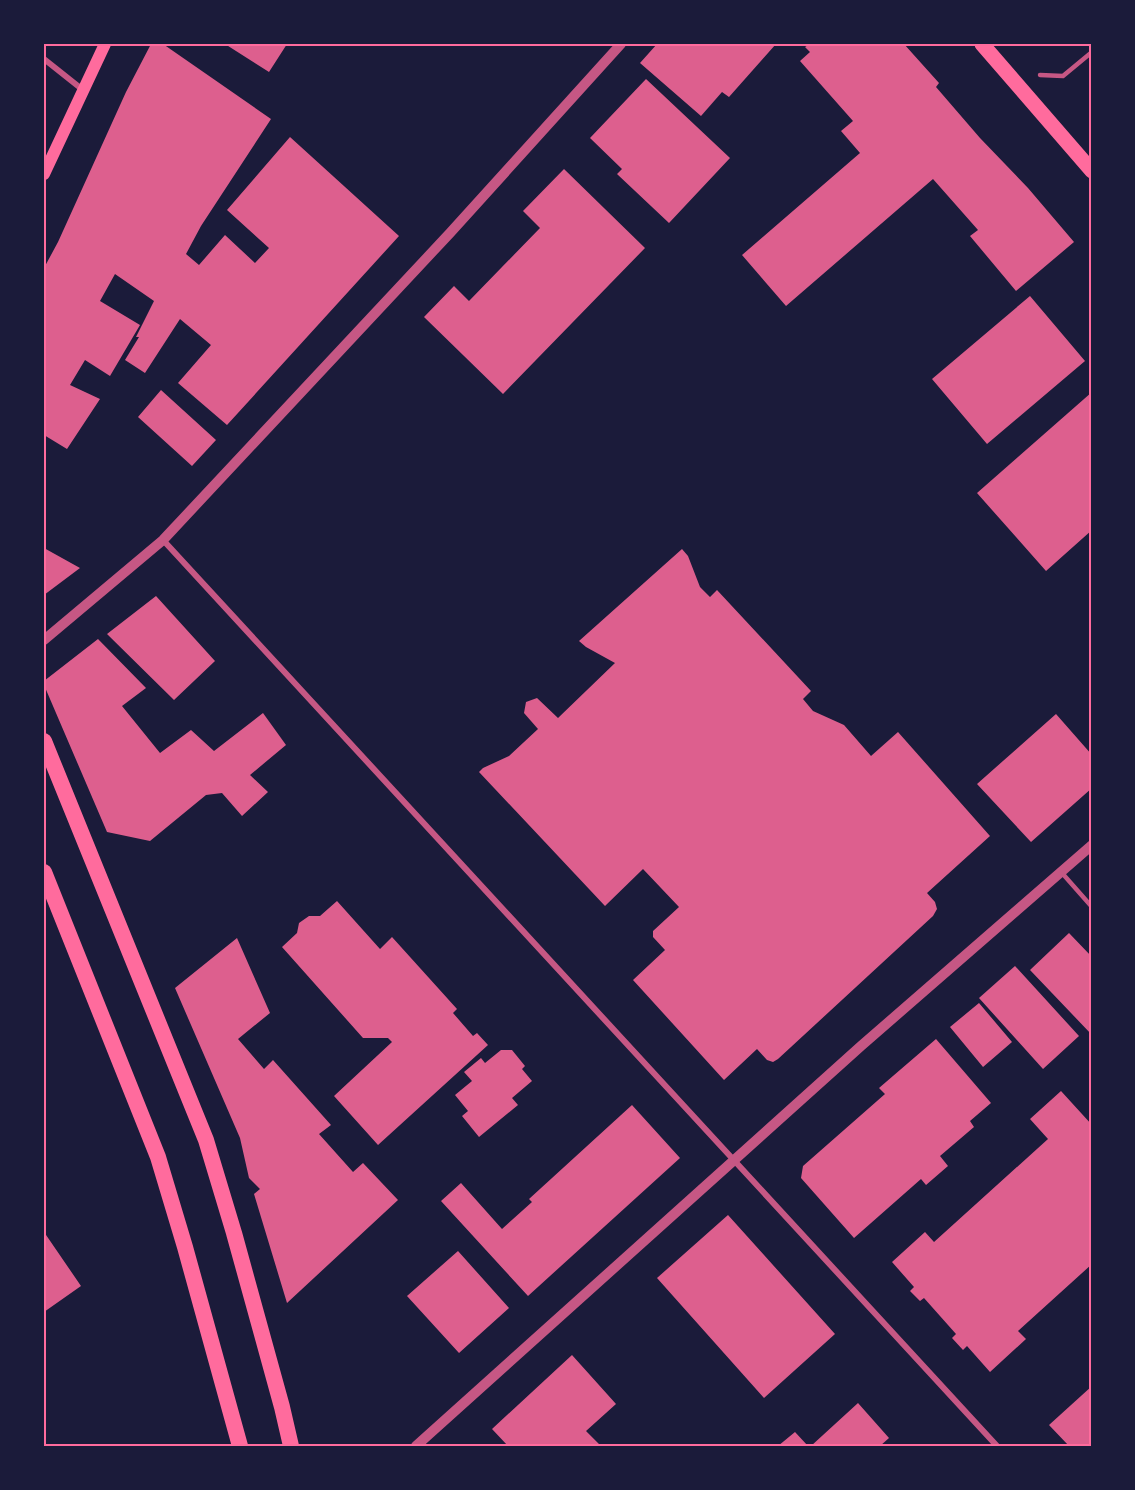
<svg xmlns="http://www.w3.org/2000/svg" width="1135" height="1490" viewBox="0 0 1135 1490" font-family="Barlow,sans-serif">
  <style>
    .building { fill: #dd5f8e }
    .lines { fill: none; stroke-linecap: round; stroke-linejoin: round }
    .service { stroke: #c65784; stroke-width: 4.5 }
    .minor { stroke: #c65784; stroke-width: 6 }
    .tertiary { stroke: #c65784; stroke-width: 10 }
    .secondary { stroke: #ff6b9d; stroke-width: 12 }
    .primary { stroke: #ff6b9d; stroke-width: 15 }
    .trunk { stroke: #ff6b9d; stroke-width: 16 }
    .neatline { fill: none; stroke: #ff6b9d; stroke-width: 2 }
  </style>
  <rect width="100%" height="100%" fill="#1b1b3a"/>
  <!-- building -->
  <path class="building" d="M151 44H163L271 119 201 226 186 254 199 265 225 235 255 263 269 248 227 210 290 137 399 236 227 425 178 383 211 345 180 319 145 373 125 360 139 337H136L154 301 115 274 100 301 140 325 110 376 85 360 70 385 100 399 67 449 44 435V268L58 242 126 92Z
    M225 44H287L269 72Z
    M657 44H776L729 97 722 92 701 116 640 63Z
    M810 44H904L939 83 936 87 980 138 1028 188 1074 242 1016 291 970 236 978 230 933 179 786 306 742 255 860 153 841 131 853 121 800 61 810 52 805 47Z
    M646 79 730 158 669 223 617 174 622 169 590 138Z
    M564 169 645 248 503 394 424 317 454 286 469 301 540 228 523 211Z
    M1030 296 1085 361 987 444 932 379Z
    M161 390 216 440 192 466 138 417Z
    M1092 392V530L1046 571 977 493Z
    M44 548 80 568 44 595Z
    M682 549 688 556 700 587 710 597 717 590 811 691 803 699 813 711 844 725 871 756 898 732 990 836 927 893 935 902 937 909 933 916 778 1059 773 1062 767 1060 757 1049 724 1080 633 980 665 950 653 937V931L679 907 643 869 605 906 479 772 483 768 509 756 538 729 524 713 526 702 537 698 558 718 615 663 586 647 579 641Z
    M156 596 215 661 174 700 107 634Z
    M98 639 146 688 122 706 160 753 191 730 214 751 263 713 286 745 250 775 268 792 242 816 222 793 206 795 150 841 107 832 44 685V681Z
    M1056 714 1092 755V788L1031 842 977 784Z
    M337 901 380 949 392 937 457 1009 453 1013 473 1036 477 1033 488 1045 378 1145 334 1096 392 1042 388 1038H363L282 947 297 933 299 923 309 916H320Z
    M1069 933 1092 957V1035L1030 970Z
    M237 938 270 1013 238 1039 264 1069 273 1060 331 1125 319 1134 353 1172 363 1163 398 1200 287 1303 254 1194 260 1189 249 1178 240 1138 175 988Z
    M1015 966 1079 1036 1043 1069 979 998Z
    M979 1003 1012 1042 983 1067 950 1027Z
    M936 1039 991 1103 970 1121 974 1127 940 1156 948 1166 926 1185 921 1179 854 1238 801 1178 803 1166 885 1094 879 1088Z
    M501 1050H512L525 1066 522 1069 532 1081 512 1098 518 1105 479 1137 462 1116 468 1111 455 1095 472 1081 464 1072 481 1058 485 1063Z
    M1061 1091 1092 1125V1264L1018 1331 1026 1339 990 1372 967 1346 963 1350 952 1338 956 1334 924 1298 920 1301 910 1291 914 1287 892 1262 925 1232 934 1242 1048 1139 1030 1119Z
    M632 1105 680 1158 528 1296 441 1201 461 1183 502 1229 532 1202 529 1199Z
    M728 1215 835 1334 764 1398 657 1278Z
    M44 1232 81 1286 44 1312Z
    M458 1251 509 1308 459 1353 407 1296Z
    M572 1355 616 1404 586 1431 601 1446H508L492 1429Z
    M1092 1386V1446H1069L1049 1425Z
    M858 1403 889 1438 880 1446H811Z
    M795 1432 808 1446H778Z"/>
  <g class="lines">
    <!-- service -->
    <path class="service" d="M1040 75 1063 76 1092 52
      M1062 873 1092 907"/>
    <!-- minor -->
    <path class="minor" d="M44 59 83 90
      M163 540 997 1446"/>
    <!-- tertiary -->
    <path class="tertiary" d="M44 640 163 540 450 233 621 44
      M416 1446 861 1046 1092 845"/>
    <!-- secondary -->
    <path class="secondary" d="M44 174 105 44"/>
    <!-- primary -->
    <path class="primary" d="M982 44 1092 171"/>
    <!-- trunk -->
    <path class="trunk" d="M44 741 206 1140 234 1233 282 1407 291 1446
      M44 872 158 1157 185 1247 240 1446"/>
  </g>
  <!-- border -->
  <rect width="1135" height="1490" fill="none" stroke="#1b1b3a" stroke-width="90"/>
  <rect x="45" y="45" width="1045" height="1400" class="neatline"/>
</svg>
